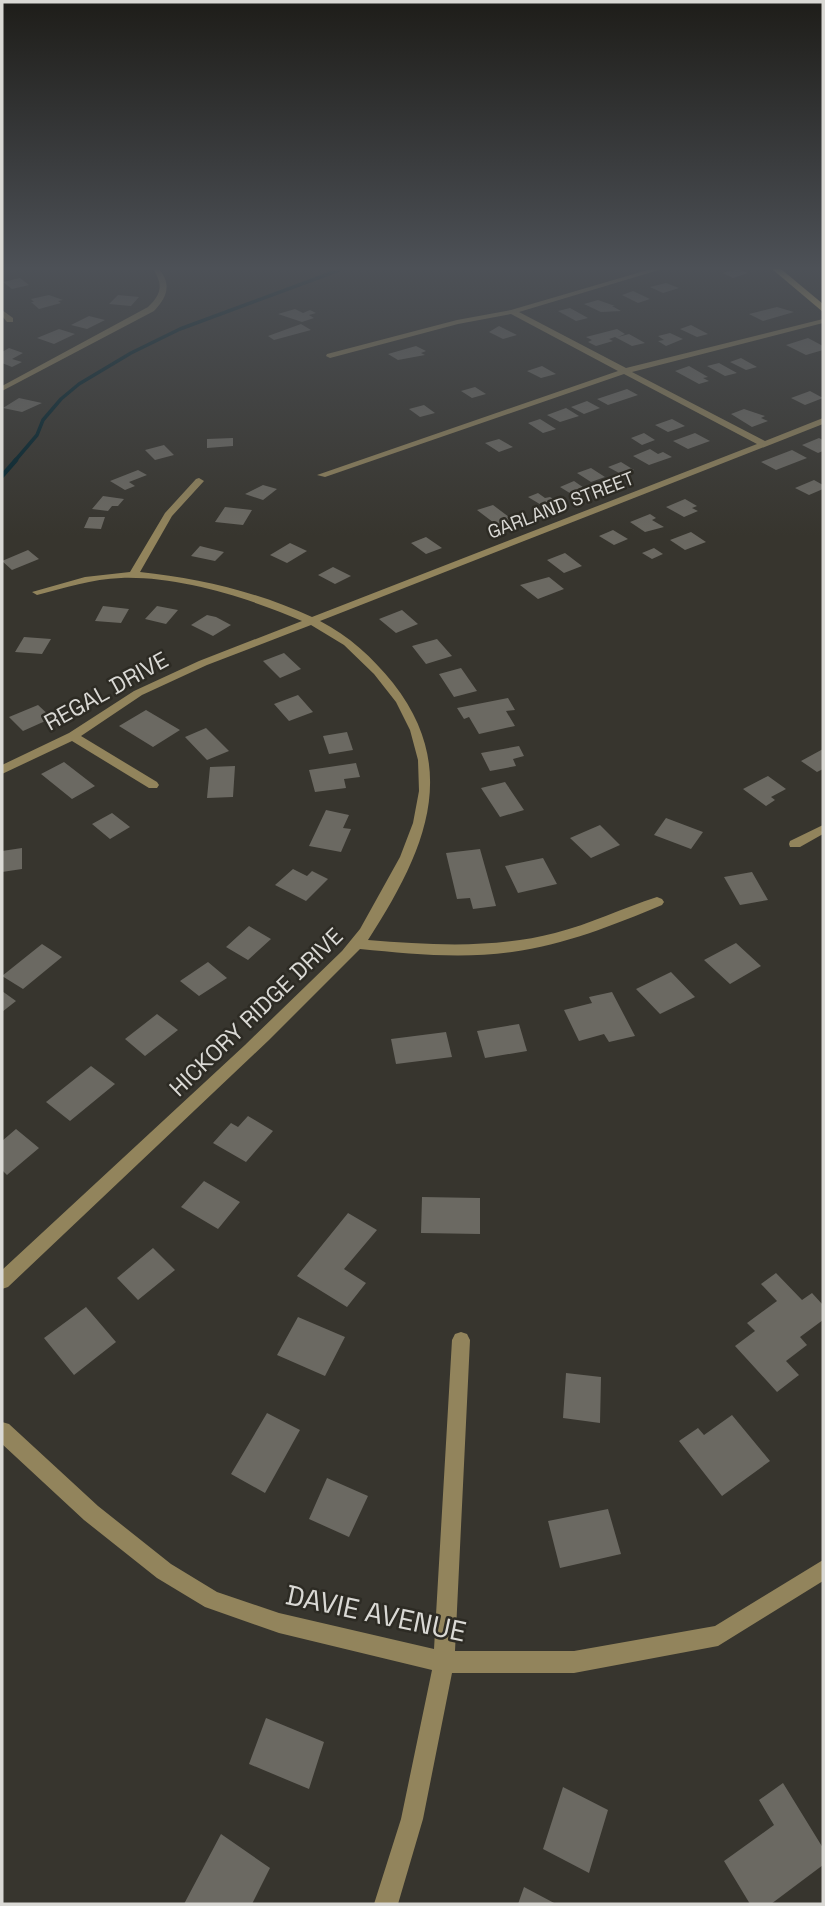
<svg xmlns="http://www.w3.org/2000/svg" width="825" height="1906" viewBox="0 0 825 1906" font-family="'Space Grotesk',sans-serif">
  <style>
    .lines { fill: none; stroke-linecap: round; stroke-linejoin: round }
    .stream-far1 { stroke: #00232c; stroke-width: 3.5 }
    .stream { stroke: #00232c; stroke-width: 4.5 }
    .building { fill: #6b6962 }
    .minor { fill: #92845c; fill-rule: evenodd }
    .primary { fill: #f0d37c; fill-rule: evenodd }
    .labels { text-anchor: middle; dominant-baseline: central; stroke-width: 5; stroke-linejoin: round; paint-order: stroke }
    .far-street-label { font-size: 19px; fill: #dad9d5; stroke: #2d2b24 }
    .street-label { font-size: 23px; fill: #dad9d5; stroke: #2d2b24 }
    .near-street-label { font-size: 28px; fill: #dad9d5; stroke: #2d2b24 }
  </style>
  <rect width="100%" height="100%" fill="#37352e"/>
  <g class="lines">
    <!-- stream-far1 -->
    <path class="stream-far1" d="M14 462 37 435 43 420 61 399 79 384 131 353 180 329 342 269"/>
    <!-- stream -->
    <path class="stream" d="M2 476 16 460"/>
  </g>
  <!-- building -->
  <path class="building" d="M737 269 748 273 733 278 723 273Z
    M20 278 29 285 12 289 3 282Z
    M666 283 679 288 663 293 650 287Z
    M633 291 650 299 638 303 622 295Z
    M49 295 63 300 58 301 61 303 39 309 31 302H34L31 299Z
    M118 295 139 297 131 306 109 304Z
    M598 300 615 306H612L621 311 601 312 584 304Z
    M777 307 794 312 763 321 749 314Z
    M570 308 588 318 576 321 558 311Z
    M295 309 303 313 310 310 316 313 309 315 314 318 302 322 278 314Z
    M89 316 105 320 87 329 71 325Z
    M301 324 311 330 274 340 268 336Z
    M691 325 708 334 697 337 680 329Z
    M499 326 517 335 503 339 489 332Z
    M59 329 75 334 54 344 37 338Z
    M617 329 625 334 618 337 629 334 645 343 632 346 615 337 609 339 613 341 596 346 588 342 592 340 586 337Z
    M670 333 683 339 666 346 658 341 664 340 658 336Z
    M808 338 823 346V350L806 355 786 345Z
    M416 346 426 351 421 353 425 355 398 360 388 354Z
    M9 348 23 353 12 359 22 362 12 367 2 363V352Z
    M741 358 757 367 746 370 730 362Z
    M719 363 737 373 725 376 707 366Z
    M542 366 556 374 541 378 527 371Z
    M689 366 708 377 703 378 709 381 699 384 675 371Z
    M475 387 486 394 472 398 461 391Z
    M627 389 638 395 608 405 597 399Z
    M810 391 823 398 805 405 791 398Z
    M19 398 42 403 22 412 3 408Z
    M587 401 600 408 584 414 571 407Z
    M424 405 435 413 420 417 409 409Z
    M566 408 579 416 560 422 547 415Z
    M744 409 765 416 761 418 768 421 752 427 731 414Z
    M540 419 556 429 543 433 528 423Z
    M672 419 685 426 668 432 655 425Z
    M644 433 655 440 642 445 631 438Z
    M695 433 710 441 688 449 673 441Z
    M233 438V446L207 448V439Z
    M819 438 823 440V451L818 453 802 445Z
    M499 439 513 447 499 452 485 443Z
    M164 445 174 455 155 460 145 450Z
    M650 449 658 454 663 452 672 457 649 465 633 456Z
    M792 450 807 458 776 470 761 462Z
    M621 462 634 470 621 474 608 467Z
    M591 468 605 477 591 482 577 473Z
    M138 470 147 475 129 482 135 486 125 490 110 481Z
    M814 480 823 485V489L809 495 795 488Z
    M574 481 587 490 573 495 560 487Z
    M263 485 277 489 263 500 245 494Z
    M538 493 545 498 550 497 557 501 543 506 528 497Z
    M103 496 124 499 118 506H112L108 511 92 509Z
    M685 499 697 506 692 508 698 511 684 517 666 507Z
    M493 505 513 520 498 526 477 510Z
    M225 507 252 510 243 525 215 522Z
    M650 514 656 518 652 520 664 527 645 532 630 522Z
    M89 517H105L101 529 84 528Z
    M613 530 628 539 614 545 599 536Z
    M691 532 706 542 685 550 670 540Z
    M426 537 442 548 426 554 411 543Z
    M290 543 307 551 287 563 270 555Z
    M200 546 224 552 215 561 191 556Z
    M654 548 663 554 652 559 642 553Z
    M28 550 39 559 12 570 2 561Z
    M565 553 582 566 564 573 547 560Z
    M333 567 351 576 335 584 318 575Z
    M549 577 564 589 538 599 520 585Z
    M103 606 129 609 121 623 95 621Z
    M157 606 178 610 166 624 145 619Z
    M402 610 418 624 396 633 379 619Z
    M207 615 216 617 231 625 213 636 191 625Z
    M24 637 51 639 42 654 15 652Z
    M437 639 452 656 426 664 412 646Z
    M284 653 301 669 280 678 263 661Z
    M461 668 477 691 454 697 439 674Z
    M298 695 313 712 289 721 274 704Z
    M508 698 515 710 506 711 515 726 479 734 469 717 464 719 457 708Z
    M38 705 52 718 23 731 9 717Z
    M146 710 180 730 153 747 119 726Z
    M206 728 229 751 207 760 185 737Z
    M347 732 353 750 329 754 323 736Z
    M519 746 524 756 513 759 516 766 490 771 481 753Z
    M823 749V769L817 772 801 761Z
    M64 762 95 786 72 799 41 774Z
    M356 763 360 777 344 779 346 788 315 792 309 770Z
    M235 766 233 797 207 798 210 767Z
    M768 776 786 789 771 797 775 800 766 806 743 789Z
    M505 782 524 810 500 817 481 788Z
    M326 810 349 815 343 828 351 829 341 852 309 846Z
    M112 813 130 827 110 839 92 824Z
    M666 818 703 832 691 849 654 835Z
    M600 825 620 845 591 858 570 838Z
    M22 848V869L2 872V851Z
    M480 849 496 906 473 909 470 898 457 899 446 853Z
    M543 858 557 884 518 893 505 866Z
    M293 869 307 876 312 871 328 879 306 901 275 885Z
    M752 872 768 900 740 905 724 877Z
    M249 926 271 939 248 960 226 947Z
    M736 943 761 966 730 984 704 960Z
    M42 944 62 957 23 989 2 976Z
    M208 962 227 978 199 996 180 981Z
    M671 972 695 997 660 1014 636 989Z
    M2 991 16 1001 2 1012Z
    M612 992 635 1036 609 1042 604 1034 579 1041 564 1010 592 1003 589 997Z
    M157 1014 178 1030 145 1056 125 1039Z
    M519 1024 527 1051 485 1058 477 1031Z
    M446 1032 452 1057 396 1064 391 1039Z
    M91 1066 115 1084 70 1121 46 1102Z
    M248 1116 273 1131 246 1162 213 1143 231 1123 238 1127Z
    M16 1129 39 1148 7 1175 2 1170V1141Z
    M204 1181 240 1202 218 1229 181 1207Z
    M422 1197 480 1198V1234L421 1233Z
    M348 1213 377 1230 344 1269 366 1283 347 1307 297 1276Z
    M153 1248 175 1270 138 1300 117 1278Z
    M776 1273 802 1300 812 1293 823 1305V1320L800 1337 807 1345 786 1361 799 1375 777 1392 735 1346 755 1331 747 1323 777 1301 761 1284Z
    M86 1307 116 1342 74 1375 44 1338Z
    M298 1317 345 1337 325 1376 277 1355Z
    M566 1373 601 1377 600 1423 563 1418Z
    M267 1413 300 1430 265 1493 231 1474Z
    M732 1415 770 1461 722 1496 679 1441 698 1428 704 1435Z
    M327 1478 368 1496 349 1537 309 1519Z
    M608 1509 621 1554 560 1568 548 1521Z
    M266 1718 324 1742 309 1789 249 1764Z
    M783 1783 823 1848V1865L771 1904H750L724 1861 774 1825 759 1800Z
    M563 1787 608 1810 589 1873 543 1849Z
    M221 1834 270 1868 252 1904H184Z
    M524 1887 556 1904H518Z"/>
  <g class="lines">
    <!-- minor -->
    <path class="minor" d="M153 269H159C172 285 167 297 154 311L2 391V386L148 307C162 294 163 284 153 269Z
      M651 269H662L519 312 626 368 823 319V323L632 372 765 441 823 418V424L320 621C349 636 373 658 393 683 463 772 422 856 368 940 431 945 493 949 555 933 590 924 623 908 657 897L662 899 664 902 662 905C614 925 564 945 512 952 461 959 411 954 360 949L269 1040 8 1287 2 1289V1270L245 1045 342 951 360 929 400 857 413 823 419 791 418 760 410 730 396 702 374 674 344 645 311 625 207 665 142 695 81 736 157 782 159 785 157 788H149L72 741 2 774V765L69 733 134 691 199 661 302 621C249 598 179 576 121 578 92 579 65 588 37 595L32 592 85 577 130 572 165 513 196 479 199 478 204 481 172 516 140 572C198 578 258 592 312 617L757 444 624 374 325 477 317 475 618 371 511 314 458 324 330 358 326 356 327 354 457 320 511 310Z
      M2 310 13 318V322H7L2 316Z
      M823 825V834L800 847H790L789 844 790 841Z
      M461 1332 467 1334 470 1340 455 1651H574L715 1626 823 1560V1581L718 1646 574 1673H452L423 1819 398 1904H374L401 1819 432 1670 279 1633 205 1607 157 1578 84 1520 2 1444V1422L9 1424 98 1506 171 1564 217 1592 279 1613 434 1649 452 1340 455 1334Z"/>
    <!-- primary -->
    <path class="primary" d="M772 269H781L823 304V312Z"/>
  </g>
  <!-- sky -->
  <linearGradient id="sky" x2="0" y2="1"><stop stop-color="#1e1d19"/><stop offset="0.5" stop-color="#4d5157"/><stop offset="1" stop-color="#4d5157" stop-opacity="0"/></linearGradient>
  <rect width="825" height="536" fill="url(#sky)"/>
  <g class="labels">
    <!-- far-street labels -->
    <g class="far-street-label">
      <text transform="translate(561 505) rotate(-21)">GARLAND STREET</text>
    </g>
    <!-- street labels -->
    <g class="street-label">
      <text transform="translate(106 691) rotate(-29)">REGAL DRIVE</text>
      <text transform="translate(256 1012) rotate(-44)">HICKORY RIDGE DRIVE</text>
    </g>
    <!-- near-street labels -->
    <g class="near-street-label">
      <text transform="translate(376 1613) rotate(12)">DAVIE AVENUE</text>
    </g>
  </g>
  <!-- border -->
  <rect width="825" height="1906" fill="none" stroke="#dad9d5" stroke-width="7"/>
</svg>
